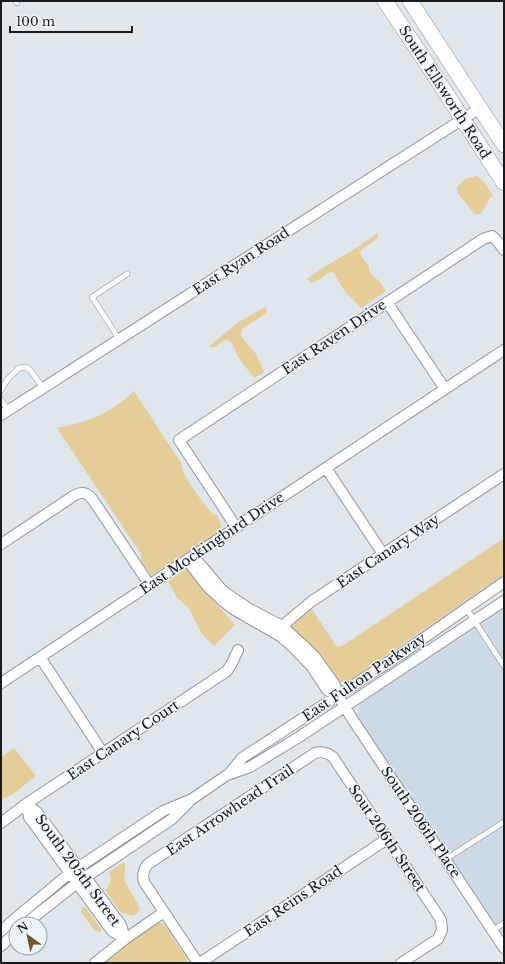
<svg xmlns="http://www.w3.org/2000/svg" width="505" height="964" viewBox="0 0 505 964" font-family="'Libre Baskerville',serif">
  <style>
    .built { fill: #cddae5 }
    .green { fill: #e5cd98 }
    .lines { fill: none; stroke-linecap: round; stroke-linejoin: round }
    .lane-casing { stroke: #8e959a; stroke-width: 6 }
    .street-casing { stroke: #8e959a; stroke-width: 12 }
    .primary-casing { stroke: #8e959a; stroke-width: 16 }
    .lane { stroke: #fff; stroke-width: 5 }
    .street { stroke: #fff; stroke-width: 10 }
    .primary { stroke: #fff; stroke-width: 15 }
    .labels { text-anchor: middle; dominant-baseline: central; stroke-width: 3; stroke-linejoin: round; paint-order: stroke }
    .street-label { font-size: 14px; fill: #181b1d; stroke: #ecf4fa }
  </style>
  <rect width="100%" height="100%" fill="#dfe6ec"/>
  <!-- built -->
  <path class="built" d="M504 609V937L359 720 357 714 358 708 360 704Z"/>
  <!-- green -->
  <path class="green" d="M477 176 485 183 493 195C487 200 486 208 480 214H474L458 193 457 187 465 179Z
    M377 233 378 237 377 239 362 249 360 253 362 257 369 266V270L372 275 379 281 386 291 361 308 346 293 333 272C325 272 320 281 311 283L307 279C329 262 355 251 377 233Z
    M265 307 267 312 265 314 242 329 241 336 256 354 264 372 254 378 238 357 232 343 229 341 225 340 213 348 209 346 240 321Z
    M134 391 181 463C184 480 202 500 212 514L217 515 221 525 220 531 154 574 151 575 141 561V554L57 428C86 423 113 412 134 391Z
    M504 538V574L348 682 343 683 338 681 314 650 288 626 311 608 337 647 342 646Z
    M186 569 235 625 214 646 201 633 188 607 177 598 168 581Z
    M14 748 36 776 13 794 1 800V757Z
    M124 862C127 868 123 875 125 881 129 891 137 899 140 910L135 915 130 916 125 913 122 914 105 890C110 886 112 878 109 872Z
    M85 907 102 930 99 932 95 931 81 912 82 908Z
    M157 923H162L166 927 187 959 186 963H102L118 950Z"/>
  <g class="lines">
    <!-- lane casing -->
    <g class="lane-casing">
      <path id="lane" d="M16 1 17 3
        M119 339 92 297 127 274
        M1 390 7 380 19 368 26 367 31 371 43 388
        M1 400 8 410
        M466 608 504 666
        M446 859 504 822
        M493 930 504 923"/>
    </g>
    <!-- street casing -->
    <g class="street-casing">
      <path id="street" d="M387 302 445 389
        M1 415 480 108
        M326 468 383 554
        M236 527 179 440 483 239 492 236 498 242 504 250
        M1 544 75 495C83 491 88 493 93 500L149 584
        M193 556 222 590 230 596 248 608 282 626 307 649 315 657 335 685 338 696 351 717 504 948
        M187 560 207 586 223 601 233 609 280 636 294 648 312 667 327 690 338 696
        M277 634 282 626 312 601 504 474
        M40 657 103 753
        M1 683 504 350
        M229 774 242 758 401 654 504 582
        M26 804 29 817 112 931 125 939
        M26 804 37 812 121 925 125 939
        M1 823 26 804 227 671 232 663 238 650
        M25 924 77 883 172 819 188 803
        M1 931 18 916 70 873 163 811 192 799 227 775 250 767 299 737 504 601
        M1 946 16 932
        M95 963 125 939 164 912
        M198 963 144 882C142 875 143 870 148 864L315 753C322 751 327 752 333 757L441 920 442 930 438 939 401 963
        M200 963 387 839"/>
    </g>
    <!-- primary casing -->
    <g class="primary-casing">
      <path id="primary" d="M385 1 429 67 504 183
        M410 1 504 145"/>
    </g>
    <!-- lane -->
    <use href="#lane" class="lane"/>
    <!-- street -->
    <use href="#street" class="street"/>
    <!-- primary -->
    <use href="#primary" class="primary"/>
  </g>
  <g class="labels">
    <!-- street labels -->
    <g class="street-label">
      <text transform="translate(445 92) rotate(57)">South Ellsworth Road</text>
      <text transform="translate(241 261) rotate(-33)">East Ryan Road</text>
      <text transform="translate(334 337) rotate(-34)">East Raven Drive</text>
      <text transform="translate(212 543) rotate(-34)">East Mockingbird Drive</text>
      <text transform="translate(388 551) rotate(-34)">East Canary Way</text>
      <text transform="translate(364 677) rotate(-34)">East Fulton Parkway</text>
      <text transform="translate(123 740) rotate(-34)">East Canary Court</text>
      <text transform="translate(230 810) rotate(-34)">East Arrowhead Trail</text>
      <text transform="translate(421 822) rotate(56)">South 206th Place</text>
      <text transform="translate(387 838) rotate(56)">Sout 206th Street</text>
      <text transform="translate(78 870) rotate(54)">South 205th Street</text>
      <text transform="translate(293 901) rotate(-34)">East Reins Road</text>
    </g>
  </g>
  <!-- border -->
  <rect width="505" height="964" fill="none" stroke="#181b1d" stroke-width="4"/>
  <!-- north arrow -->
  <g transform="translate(28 936) rotate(327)"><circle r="19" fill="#ecf4fa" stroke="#979da2"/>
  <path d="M0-3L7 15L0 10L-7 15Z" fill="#6e5928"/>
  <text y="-6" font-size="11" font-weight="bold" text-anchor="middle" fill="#181b1d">N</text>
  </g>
  <!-- scale -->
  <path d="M10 26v6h122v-6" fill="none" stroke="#181b1d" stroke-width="2"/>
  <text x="16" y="26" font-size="12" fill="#181b1d" stroke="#ecf4fa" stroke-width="3" paint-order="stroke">100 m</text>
</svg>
